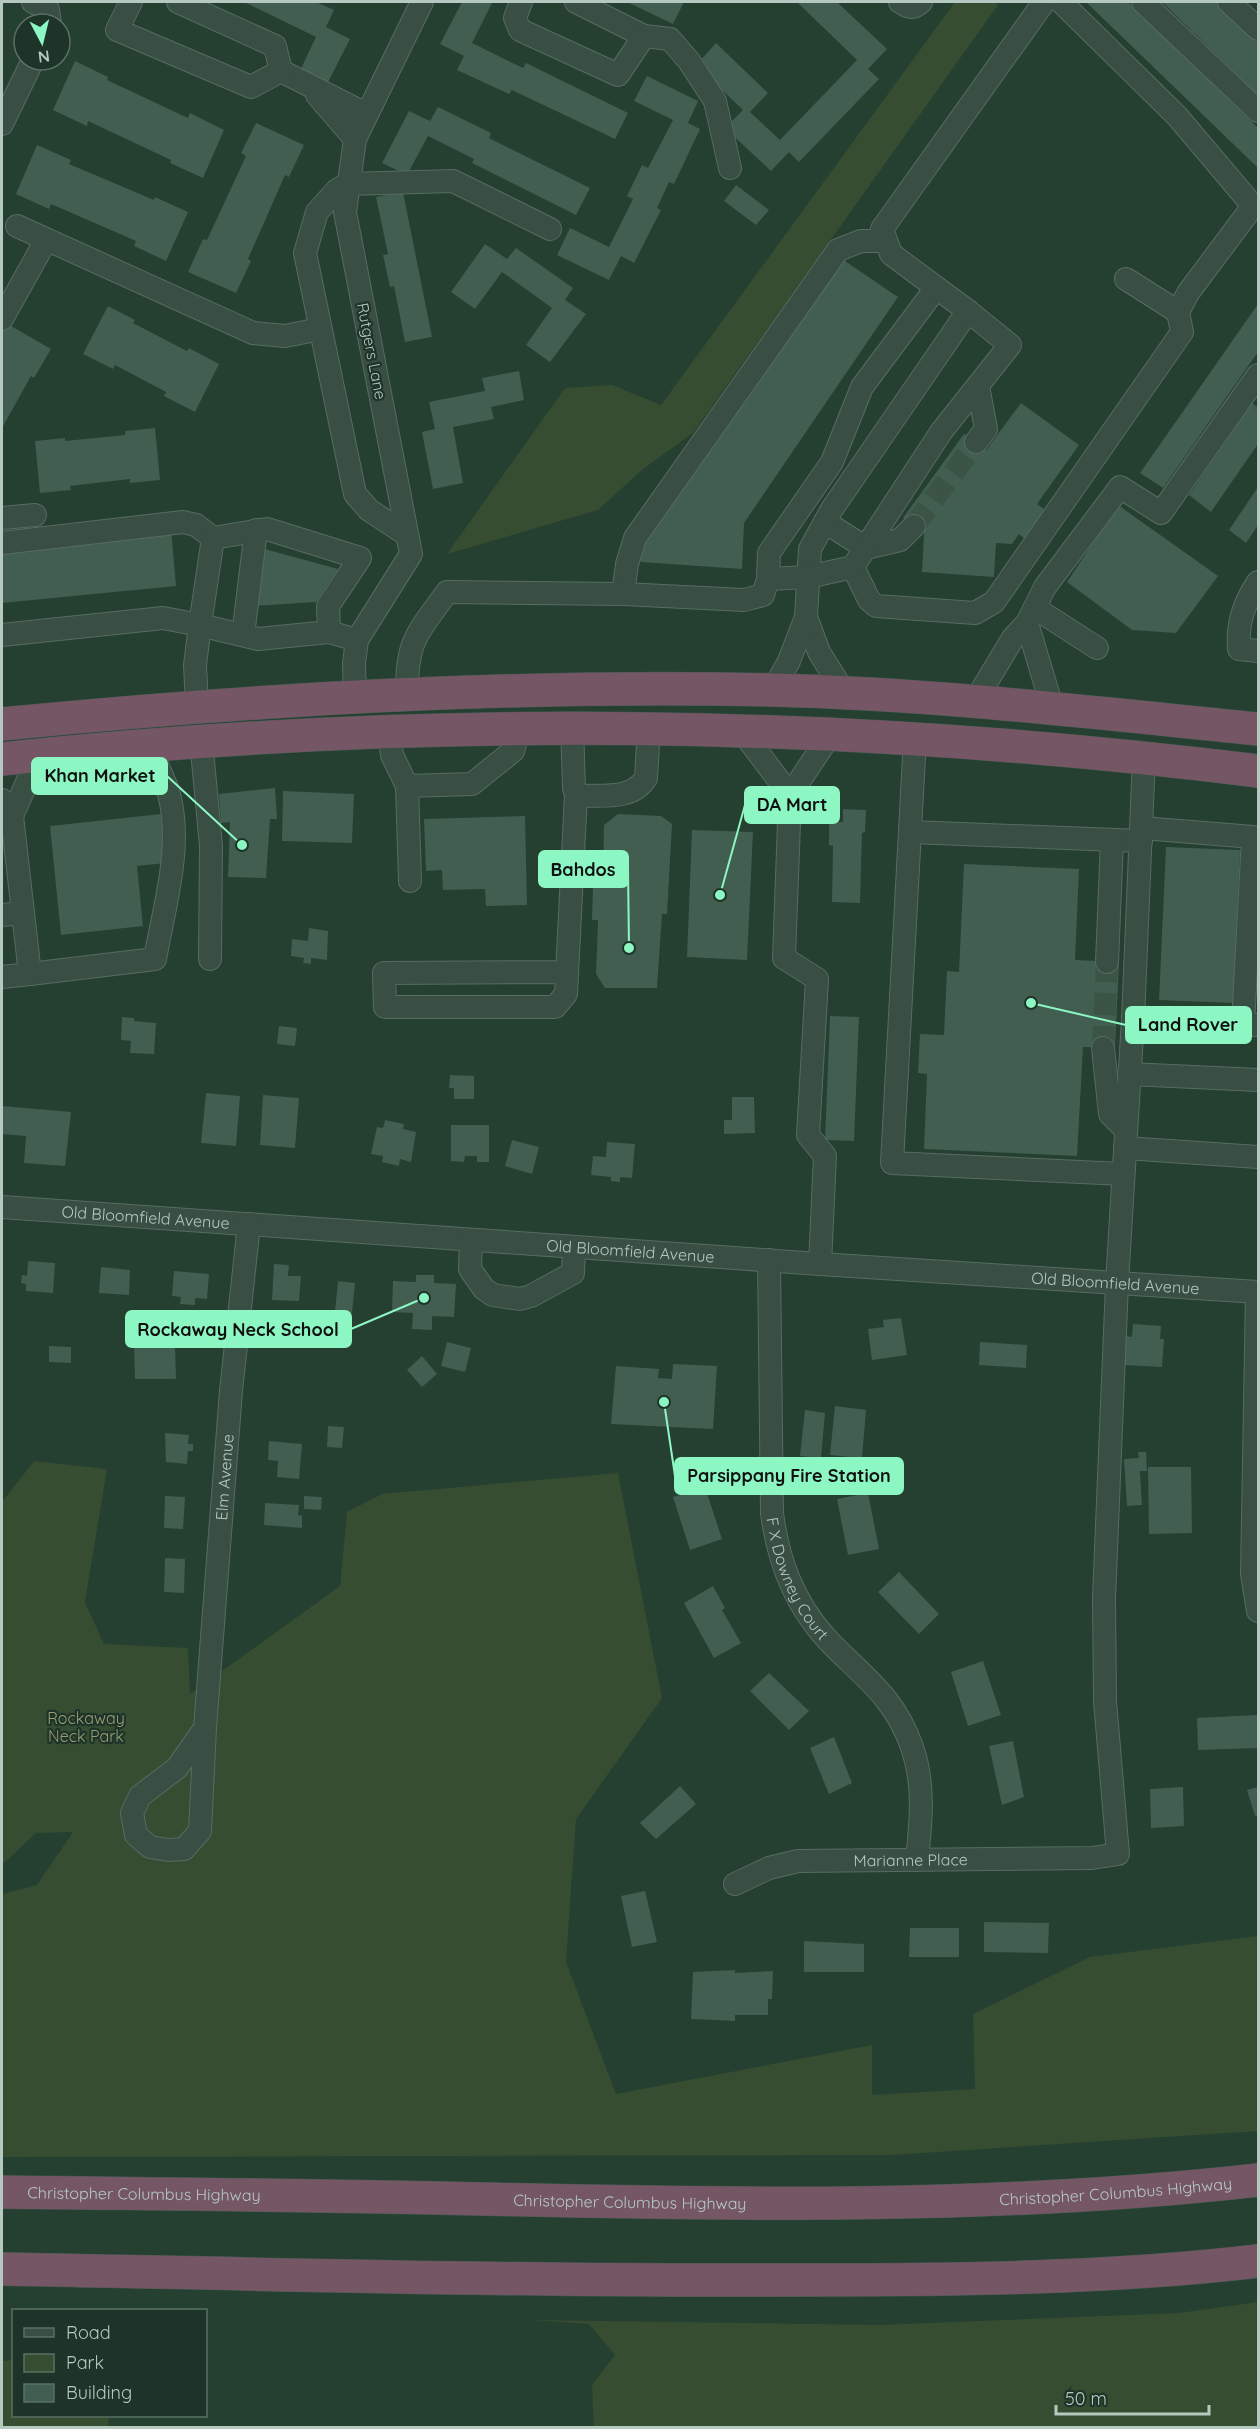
<svg xmlns="http://www.w3.org/2000/svg" width="1260" height="2429" viewBox="0 0 1260 2429" font-family="Quicksand,sans-serif">
  <style>
    .green { fill: #364d31 }
    .building { fill: #415e50 }
    .lines { fill: none; stroke-linecap: round; stroke-linejoin: round }
    .minor-tunnel { stroke: #3b5446; stroke-width: 22; stroke-dasharray: 22 11; stroke-linecap: butt }
    .minor-casing { stroke: #576c62; stroke-width: 24 }
    .highway-casing { stroke: #44594f; stroke-width: 34 }
    .minor { stroke: #394f44; stroke-width: 22 }
    .highway { stroke: #755665; stroke-width: 33 }
    .labels { text-anchor: middle; dominant-baseline: central; stroke-width: 4.5; stroke-linejoin: round; paint-order: stroke }
    .street-label { font-size: 16px; fill: #b5c9c0; stroke: #1e3429 }
    .park-label { font-size: 16px; fill: #999f74; stroke: #1e3429 }
    .leader { fill: none; stroke: #8df7c3; stroke-width: 2 }
    .callout-dot { fill: #8df7c3; stroke: #1e3429; stroke-width: 2 }
    .callout { fill: #8df7c3; stroke: #8df7c3; stroke-width: 2 }
    .callout-label { font-size: 18px; text-anchor: middle; font-weight: bold; fill: #111 }
  </style>
  <rect width="100%" height="100%" fill="#253f31"/>
  <!-- green -->
  <path class="green" d="M955 2H994L998 5 693 433 642 470 598 510 447 554 565 388 612 385 661 405Z
    M34 1461 107 1469 85 1602 104 1644 188 1648 190 1694 340 1586 347 1512 382 1494 618 1473 662 1698 576 1819 566 1962 616 2094 872 2045V2095L975 2089 973 2014 1090 1957 1258 1936V2131L892 2155 2 2157V1894L37 1885 73 1832 36 1833 2 1865V1502Z
    M1258 2302V2428L594 2427 592 2385 615 2355 589 2324 531 2320 879 2325 1179 2313Z
    M13 2360 14 2416H108L109 2427H2V2361Z"/>
  <!-- building -->
  <path class="building" d="M244 2H316L334 10 326 27 350 39 324 90 297 77 316 37Z
    M462 2 492 3 472 43 523 68 526 63 628 113 615 139 512 90 509 94 457 70 464 56 440 44Z
    M627 2H684L673 24Z
    M797 2H837L887 49 868 69 879 79 799 162 789 152 771 171 725 128 743 110 696 65 716 43 768 93 750 112 780 140 857 60Z
    M1086 2H1128L1258 128V168Z
    M1162 2H1216L1258 43V95Z
    M75 61 108 77 107 80 188 118 190 113 224 130 203 178 170 163 171 160 88 121 87 126 53 110Z
    M647 76 698 101 688 123 700 129 674 184 669 182 657 208 661 210 634 263 621 256 609 280 557 255 570 228 609 247 633 199 627 196 642 165 648 168 673 120 634 101Z
    M438 107 491 133 489 138 590 188 576 215 472 163 474 159 428 136 407 175 382 163 409 111 430 121Z
    M256 123 304 145 289 177 285 175 248 259 251 261 236 293 188 272 203 239 207 240 246 156 241 153Z
    M37 145 71 160 69 164 154 200 155 197 188 212 166 261 134 246 136 241 51 204 49 209 16 194Z
    M736 185 769 210 756 225 724 201Z
    M403 192 432 337 405 342 394 286 390 287 383 255 388 254 376 197Z
    M485 244 507 259 516 248 573 288 565 300 586 314 550 362 526 345 552 308 502 272 475 309 451 292Z
    M842 259 898 297 744 523 742 569 641 562V542Z
    M1258 304V352L1163 488 1140 473Z
    M108 306 135 320 133 323 187 351 189 348 219 364 195 412 164 396 166 392 115 365 113 369 83 354Z
    M6 323 51 349 34 378 31 376 2 428V330Z
    M519 371 524 400 491 407 494 419 453 427 463 483 433 489 422 432 435 429 429 402 485 391 482 378Z
    M1021 403 1079 445 1037 504 1048 512 1027 541 1019 534 1012 544 996 543 994 577 922 572 924 533 903 518 964 434 986 450Z
    M1252 403 1258 408V444L1211 512 1189 495Z
    M155 428 160 480 130 483V479L70 486 71 490 40 493 35 441 65 438V441L125 435V431Z
    M1258 487V525L1246 543 1229 530Z
    M1118 505 1218 576 1176 633 1132 630 1067 582Z
    M171 528 176 586 2 603V545Z
    M261 548 338 569 316 602 253 606Z
    M275 788 277 819H270L266 878 228 877 230 822 221 823 219 794Z
    M283 791 354 794 352 843 282 841Z
    M843 809 866 810 865 832 862 833 860 903 832 902 833 846 829 845V822H843Z
    M161 814 166 863 137 866 143 926 61 935 50 826Z
    M618 814 661 816 672 824 667 914H662L657 988H605L596 974 598 920H592L593 884 603 883 604 825Z
    M525 816 527 905 486 906 485 889 443 890 442 870 426 871 424 819Z
    M692 830 753 832 747 960 687 957Z
    M1166 847 1240 850 1233 1003 1159 1000Z
    M964 864 1079 869 1075 960 1119 962 1115 1048 1083 1047 1077 1156 924 1149 927 1074 918 1073 920 1034 944 1035 947 971 959 972Z
    M309 928 328 931 327 960 311 958V964L303 963 304 958 291 956 292 939 308 941Z
    M830 1016 859 1017 854 1141 825 1140Z
    M122 1017 134 1018V1021L156 1023 154 1054 130 1053 131 1041 121 1040Z
    M279 1026 297 1028 295 1046 277 1044Z
    M450 1075 474 1076V1099H454V1088H449Z
    M206 1093 240 1096 236 1146 201 1143Z
    M263 1095 299 1098 295 1148 260 1145Z
    M732 1097H754L755 1133 724 1134V1120H732Z
    M2 1106 71 1112 65 1166 24 1163 26 1136 2 1134Z
    M385 1120 404 1124 403 1129 416 1132 411 1162 400 1159 399 1166 382 1162 383 1156 371 1154 377 1127 383 1128Z
    M451 1125H489V1162H477V1156H465L464 1162 451 1161Z
    M512 1140 539 1147 532 1174 505 1166Z
    M607 1142 635 1144 632 1178 620 1177V1182L611 1181V1177L591 1175 593 1156 606 1157Z
    M28 1261 55 1263 53 1293 26 1291V1284L21 1283 22 1275 27 1276Z
    M274 1264 289 1265 288 1276H301L299 1301 272 1300Z
    M101 1267 130 1270 129 1295 99 1293Z
    M174 1271 209 1274 207 1299 195 1298V1305L180 1304 181 1297 172 1296Z
    M416 1275H434V1283L456 1284 454 1317 432 1316V1330L412 1329 413 1313 392 1312 393 1281 416 1282Z
    M338 1281 355 1283 352 1313 335 1311Z
    M901 1318 907 1355 872 1360 868 1329 884 1327 883 1320Z
    M1133 1324 1161 1326 1160 1339H1164L1162 1367 1124 1365 1126 1336 1132 1337Z
    M447 1342 471 1348 465 1372 441 1366Z
    M980 1342 1027 1345 1026 1368 979 1365Z
    M49 1346 71 1347V1363L49 1362Z
    M175 1346 176 1379H135L134 1347Z
    M422 1356 437 1374 422 1387 407 1370Z
    M673 1364 717 1366 713 1429 611 1424 616 1366 659 1369 658 1378 672 1379Z
    M835 1406 866 1410 862 1458 830 1455Z
    M805 1410 825 1413 821 1458 800 1456Z
    M328 1426 344 1427 342 1448 327 1447Z
    M165 1433 189 1435 188 1444H193V1451H188L187 1464 166 1462Z
    M269 1441 302 1444 299 1479 277 1477 278 1461 268 1460Z
    M1138 1452H1146L1147 1471H1140L1142 1505 1127 1506 1124 1459 1139 1458Z
    M1148 1467H1191L1192 1533 1149 1534Z
    M705 1487 722 1539 690 1550 673 1497Z
    M868 1493 879 1549 848 1555 837 1499Z
    M165 1496 185 1497 183 1529 164 1528Z
    M304 1496 322 1497 321 1510 304 1509Z
    M265 1503 299 1505 298 1515 302 1516V1528L264 1525Z
    M165 1558 185 1559 184 1593 164 1592Z
    M899 1572 939 1614 919 1634 878 1592Z
    M713 1586 725 1608 722 1610 741 1643 714 1658 684 1603Z
    M983 1661 1001 1715 968 1726 951 1672Z
    M769 1673 809 1711 789 1730 750 1691Z
    M1258 1715V1748L1198 1750 1197 1718Z
    M834 1737 852 1783 829 1794 810 1748Z
    M1013 1741 1024 1797 1002 1805 989 1746Z
    M680 1786 696 1804 656 1839 640 1823Z
    M1183 1787 1184 1826 1151 1828 1150 1789Z
    M1258 1787V1815L1255 1816 1247 1790Z
    M645 1891 657 1942 632 1947 621 1896Z
    M984 1922 1049 1923 1048 1953 984 1952Z
    M910 1928H959V1957H909Z
    M804 1941 864 1944V1972H804Z
    M735 1970V1973L773 1971 772 1999H768V2015H735V2021L691 2019 693 1972Z"/>
  <g class="lines">
    <!-- minor-tunnel -->
    <path class="minor-tunnel" d="M914 526 976 442
      M1103 1048 1107 962"/>
    <!-- minor casing -->
    <g class="minor-casing">
      <g id="minor">
        <path d="M33 2 48 10 50 24"/>
        <path d="M131 2 117 30 251 87 281 71 366 114"/>
        <path d="M178 2 275 46 281 71"/>
        <path d="M521 2 515 18 520 30 618 75 644 36 576 2"/>
        <path d="M900 2C908 8 914 9 921 2"/>
        <path d="M1143 2 1258 111"/>
        <path d="M1229 2 1258 29"/>
        <path d="M644 36 670 39 689 61 715 101 730 168"/>
        <path d="M317 95 355 139"/>
        <path d="M2 124 33 60"/>
        <path d="M17 226 253 333 285 336 320 329"/>
        <path d="M1126 279 1178 312"/>
        <path d="M2 319 46 240"/>
        <path d="M976 442 986 429 978 386"/>
        <path d="M2 518 35 515"/>
        <path d="M825 522 866 548 900 540 914 526"/>
        <path d="M407 535 369 510 355 494 305 253 317 212 337 190 347 184 453 181 550 229"/>
        <path d="M2 543 183 522 196 525 213 538"/>
        <path d="M853 567 869 600 876 606 975 613 994 602 1182 332 1178 312 1188 293 1253 206 1177 116 1061 2"/>
        <path d="M768 579 769 553 832 462 862 387 936 288"/>
        <path d="M1258 582C1244 603 1237 623 1239 649L1258 651"/>
        <path d="M623 594 627 564 635 538 838 250 861 241H886"/>
        <path d="M1035 608 1097 648"/>
        <path d="M806 617 819 652 845 694"/>
        <path d="M1027 623 1045 587 1120 487 1161 513 1258 375"/>
        <path d="M329 632 328 606 360 558 267 529 213 538 200 625 258 639 329 632 357 640"/>
        <path d="M2 635 163 618 200 625 195 665 197 706"/>
        <path d="M243 635 256 530"/>
        <path d="M773 690 789 661 806 617 810 549 832 509 968 311 891 254 882 229 1044 2"/>
        <path d="M407 695C406 641 417 634 447 592L623 594 744 600 763 595 768 579 808 577 853 567 941 432 1010 345 968 311"/>
        <path d="M355 698 354 663 357 640 411 554 345 212 355 139 422 2"/>
        <path d="M974 703 1013 638 1027 623 1053 710"/>
        <path d="M572 726 574 788 576 794 582 796C605 795 632 800 646 778L649 727"/>
        <path d="M389 729 392 755 407 786 472 784 513 751 520 726"/>
        <path d="M741 730 790 795"/>
        <path d="M915 738 892 1163 1123 1174"/>
        <path d="M201 740 211 846 210 959"/>
        <path d="M407 786 410 881"/>
        <path d="M2 800 12 816 30 974 155 959C164 907 183 847 169 794 164 777 154 760 147 743"/>
        <path d="M12 816 39 755"/>
        <path d="M1142 828 1253 837 1243 1024"/>
        <path d="M911 832 1141 841"/>
        <path d="M2 915 23 913"/>
        <path d="M1107 962 1112 840"/>
        <path d="M566 972 384 973 385 1007H555L566 994 576 794"/>
        <path d="M2 977 30 974"/>
        <path d="M1133 1019 1257 1025"/>
        <path d="M1103 1048 1110 1114 1126 1130"/>
        <path d="M1129 1074 1258 1080"/>
        <path d="M1125 1148 1258 1157"/>
        <path id="s1" d="M2 1207 820 1264 1258 1292"/>
        <path d="M471 1240 470 1269 484 1289 493 1295 520 1299 531 1296 573 1273 574 1247"/>
        <path id="s2" d="M769 1260 772 1513C778 1560 793 1601 825 1637 860 1675 893 1693 912 1747 925 1785 921 1821 917 1860"/>
        <path d="M820 1264 825 1156 808 1135 817 979 784 958 790 795 830 735"/>
        <path d="M1257 1292 1252 1574 1258 1611"/>
        <path id="s3" d="M205 1728 177 1768 140 1796 132 1813 136 1835 150 1847 168 1850 184 1849 200 1831 205 1728 231 1391 249 1224"/>
        <path id="s4" d="M735 1884 769 1868 798 1861 1092 1858 1118 1854 1105 1701 1104 1598 1117 1283 1133 1019 1144 757"/>
      </g>
    </g>
    <!-- highway casing -->
    <g class="highway-casing">
      <g id="highway">
        <path d="M2 724C257 699 516 684 773 690 935 694 1097 713 1258 729"/>
        <path d="M2 759C424 714 837 719 1258 771"/>
        <path id="s5" d="M2 2192C162 2194 322 2195 482 2199 740 2205 1001 2209 1258 2180"/>
        <path d="M2 2269C258 2274 516 2281 772 2280 934 2280 1097 2280 1258 2261"/>
      </g>
    </g>
    <!-- minor -->
    <use href="#minor" class="minor"/>
    <!-- highway -->
    <use href="#highway" class="highway"/>
  </g>
  <g class="labels">
    <!-- street labels -->
    <g class="street-label">
      <text transform="translate(372 351) rotate(79)">Rutgers Lane</text>
      <text stroke="none"><textPath href="#s1" startOffset="144">Old Bloomfield Avenue</textPath></text>
      <text stroke="none"><textPath href="#s1" startOffset="630">Old Bloomfield Avenue</textPath></text>
      <text stroke="none"><textPath href="#s1" startOffset="1116">Old Bloomfield Avenue</textPath></text>
      <text stroke="none"><textPath href="#s3" startOffset="568">Elm Avenue</textPath></text>
      <text stroke="none"><textPath href="#s2" startOffset="324">F X Downey Court</textPath></text>
      <text stroke="none"><textPath href="#s4" startOffset="180">Marianne Place</textPath></text>
      <text stroke="none"><textPath href="#s5" startOffset="1114">Christopher Columbus Highway</textPath></text>
      <text stroke="none"><textPath href="#s5" startOffset="142">Christopher Columbus Highway</textPath></text>
      <text stroke="none"><textPath href="#s5" startOffset="628">Christopher Columbus Highway</textPath></text>
    </g>
    <!-- park labels -->
    <g class="park-label">
      <text x="86" y="1718">Rockaway<tspan x="86" dy="18">Neck Park</tspan></text>
    </g>
  </g>
  <!-- callouts -->
  <path class="leader" d="M242 845L167 776M720 895L745 805M629 948L628 869M1031 1003L1126 1025M424 1298L351 1329M664 1402L675 1476"/>
  <g class="callout-dot">
    <circle cx="242" cy="845" r="6"/>
    <circle cx="720" cy="895" r="6"/>
    <circle cx="629" cy="948" r="6"/>
    <circle cx="1031" cy="1003" r="6"/>
    <circle cx="424" cy="1298" r="6"/>
    <circle cx="664" cy="1402" r="6"/>
  </g>
  <g class="callout">
    <rect x="32" y="758" width="135" height="36" rx="6"/>
    <rect x="745" y="787" width="94" height="36" rx="6"/>
    <rect x="539" y="851" width="89" height="36" rx="6"/>
    <rect x="1126" y="1007" width="125" height="36" rx="6"/>
    <rect x="126" y="1311" width="225" height="36" rx="6"/>
    <rect x="675" y="1458" width="228" height="36" rx="6"/>
  </g>
  <g class="callout-label">
    <text x="100" y="782">Khan Market</text>
    <text x="792" y="811">DA Mart</text>
    <text x="583" y="876">Bahdos</text>
    <text x="1188" y="1031">Land Rover</text>
    <text x="238" y="1336">Rockaway Neck School</text>
    <text x="789" y="1482">Parsippany Fire Station</text>
  </g>
  <!-- border -->
  <rect width="1260" height="2429" fill="none" stroke="#b5c9c0" stroke-width="6"/>
  <!-- legend -->
  <rect x="12" y="2309" width="195" height="108" fill="#1e3429" stroke="#5a7065" stroke-width="1.5"/>
  <rect x="24" y="2328" width="30" height="9" fill="#394f44" stroke="#5a7065" stroke-width="1.5"/>
  <text x="66" y="2339" font-size="18" fill="#b5c9c0">Road</text>
  <rect x="24" y="2354" width="30" height="18" fill="#364d31" stroke="#5a7065" stroke-width="1.5"/>
  <text x="66" y="2369" font-size="18" fill="#b5c9c0">Park</text>
  <rect x="24" y="2384" width="30" height="18" fill="#415e50" stroke="#5a7065" stroke-width="1.5"/>
  <text x="66" y="2399" font-size="18" fill="#b5c9c0">Building</text>
  <!-- north arrow -->
  <g transform="translate(42 42) rotate(173)"><circle r="28" fill="#1e3429" stroke="#5a7065" stroke-width="1.5"/>
  <path d="M0-4.5L10 22L0 15L-10 22Z" fill="#8df7c3"/>
  <text y="-9" font-size="16" font-weight="bold" text-anchor="middle" fill="#b5c9c0">N</text>
  </g>
  <!-- scale -->
  <path d="M1056 2405v9h153v-9" fill="none" stroke="#b5c9c0" stroke-width="3"/>
  <text x="1065" y="2405" font-size="18" fill="#b5c9c0" stroke="#1e3429" stroke-width="4.5" paint-order="stroke">50 m</text>
</svg>
